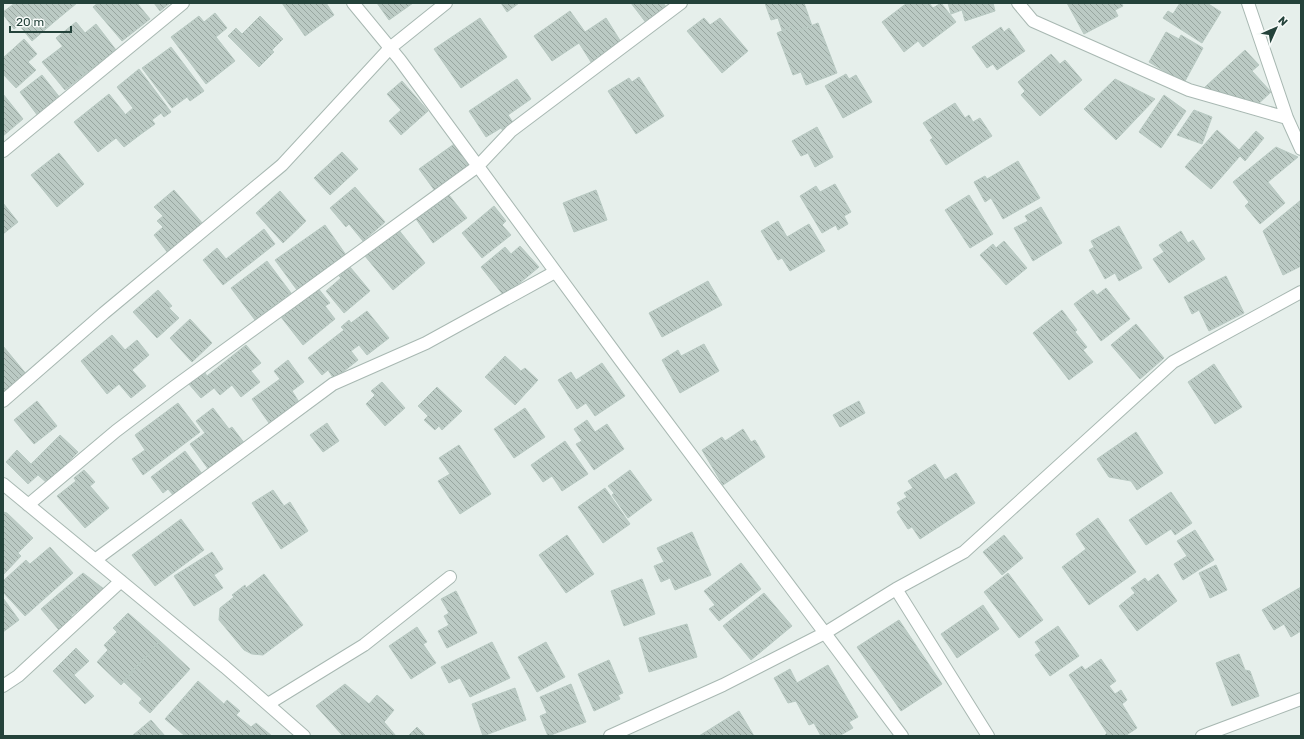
<svg xmlns="http://www.w3.org/2000/svg" width="1304" height="739" viewBox="0 0 1304 739" font-family="Rubik,sans-serif">
  <style>
    .building { fill: url(#building-back-hatch); stroke: #b8c9c2 }
    .lines { fill: none; stroke-linecap: round; stroke-linejoin: round }
    .minor-casing { stroke: #a8b8b2; stroke-width: 14 }
    .minor { stroke: #fff; stroke-width: 12 }
  </style>
  <defs>
    <pattern id="building-back-hatch" width="6" height="6" patternUnits="userSpaceOnUse"><rect width="6" height="6" fill="#bbcac4"/><path d="M-1 5l2 2M0 0l6 6M5-1l2 2" fill="none" stroke="#98a6a0"/></pattern>
  </defs>
  <rect width="100%" height="100%" fill="#e6efeb"/>
  <!-- building -->
  <path class="building" d="M15 3H38L54 22 32 41 19 25 14 29 3 14V12Z
    M38 3H77L54 22Z
    M98 3H137L150 19 122 41 93 7Z
    M154 3H170L160 11Z
    M282 3H326L334 15 305 36Z
    M377 3H413L389 20Z
    M501 3H519L507 12Z
    M631 3H663L667 8 647 24Z
    M765 3H804L812 26 795 32 793 26 782 30 778 18 771 20Z
    M907 3H929L933 8 941 3 956 22 923 47 918 41 904 52 882 22Z
    M948 3H993L995 11 965 21 962 10 951 14Z
    M1067 3H1121L1123 6 1115 10 1118 16 1084 34Z
    M1180 3H1207L1221 12 1202 43 1163 18 1168 11 1173 14Z
    M570 11 585 32 606 18 621 42 591 62 579 43 552 61 534 36Z
    M215 13 227 28 216 37 235 61 206 84 171 37 199 16 204 22Z
    M260 16 283 39 272 50 274 52 259 67 228 36 236 28 242 34Z
    M480 18 507 57 461 88 434 49Z
    M704 18 710 25 720 18 748 51 722 73 687 31Z
    M76 22 85 33 96 24 116 50 85 74 56 38Z
    M818 23 837 73 806 85 801 72 793 75 777 33 793 26 795 32Z
    M1001 27 1004 32 1009 28 1025 51 997 70 993 64 987 68 972 47Z
    M1166 32 1179 39 1181 35 1203 48 1184 83 1149 62Z
    M24 39 37 54 28 62 36 70 16 88 3 74V58Z
    M63 46 85 74 65 90 42 62Z
    M171 47 204 91 190 101 187 97 172 108 142 68Z
    M1245 50 1259 65 1252 71 1271 92 1256 106 1234 100 1204 88Z
    M1051 54 1060 64 1065 60 1082 80 1040 116 1021 95 1025 91 1018 82Z
    M139 69 171 112 164 117 161 113 152 120 155 124 141 134 125 115 133 108 117 87Z
    M846 74 849 79 856 75 872 102 843 118 825 86Z
    M42 75 61 99 38 116 20 92Z
    M639 77 664 116 636 134 608 91 629 78 632 82Z
    M517 79 531 99 508 115 514 124 504 132 501 128 486 137 469 111Z
    M1115 79 1155 99 1116 140 1084 109Z
    M402 81 428 111 401 135 389 121 401 110 387 94Z
    M3 94 23 119 3 136Z
    M109 94 141 134 124 147 116 138 98 152 74 122Z
    M1164 95 1186 111 1161 148 1139 132Z
    M955 103 965 118 969 115 973 122 980 118 992 136 946 165 930 140 933 138 923 123Z
    M1194 110 1212 117 1202 144 1177 135Z
    M817 127 833 157 815 167 808 153 801 156 792 141Z
    M1217 130 1239 150 1256 131 1264 138 1245 161 1240 156 1211 189 1185 167Z
    M457 142 473 164 435 191 419 169Z
    M1276 147 1298 157 1268 182 1285 203 1260 224 1245 206 1249 202 1233 182Z
    M342 152 358 169 330 195 314 178Z
    M59 153 84 184 57 207 31 175Z
    M1018 161 1040 198 1003 219 991 198 985 202 974 182 985 176 987 179Z
    M835 184 851 212 844 216 848 224 838 230 836 225 822 233 800 196 816 186 820 192Z
    M355 187 385 222 363 241 349 224 346 227 330 208Z
    M174 190 203 224 168 253 154 235 163 227 157 221 163 216 154 207Z
    M596 190 607 220 574 232 563 203Z
    M280 191 306 221 283 243 256 213Z
    M449 195 467 218 433 243 416 219Z
    M969 195 993 234 970 248 945 210Z
    M1301 200V266L1283 275 1263 231Z
    M3 203 18 222 3 234Z
    M494 206 506 221 502 225 511 235 482 258 462 233Z
    M1041 207 1062 243 1033 261 1014 228 1028 221 1025 216Z
    M778 221 787 237 809 224 825 251 790 271 782 258 778 260 761 231Z
    M325 225 346 255 297 290 275 260Z
    M1119 226 1142 268 1119 281 1115 273 1105 279 1089 250 1094 247 1091 241Z
    M264 229 275 244 223 285 203 260 217 248 226 259Z
    M398 229 425 263 393 290 365 256Z
    M1181 231 1188 243 1193 240 1205 259 1169 283 1153 259 1164 252 1159 245Z
    M1004 241 1027 268 1006 285 980 255 993 244 996 248Z
    M520 246 539 267 504 296 481 267 505 247 511 254Z
    M267 261 291 293 255 320 231 288Z
    M350 267 370 291 344 313 326 291 341 278 339 276Z
    M1226 276 1244 313 1209 331 1199 310 1192 314 1184 297Z
    M708 281 722 305 662 337 649 313Z
    M317 287 330 303 325 306 335 319 303 345 281 317Z
    M1106 288 1130 319 1101 341 1074 304 1093 290 1097 295Z
    M158 290 172 306 169 308 179 318 157 338 133 312Z
    M1062 310 1077 330 1075 332 1087 347 1083 350 1093 362 1069 380 1033 333Z
    M367 311 389 338 367 355 359 345 351 351 358 360 334 379 328 370 322 375 308 358 344 330 341 327 349 320 351 323Z
    M190 319 212 343 192 362 170 338Z
    M1136 324 1164 358 1140 379 1111 345Z
    M112 335 125 350 137 340 149 355 132 370 146 386 131 398 119 384 107 394 81 361Z
    M704 344 719 371 680 393 662 360 678 350 681 356Z
    M246 345 261 363 251 371 260 382 241 397 232 385 220 395 214 388 201 398 188 383 204 371 207 376Z
    M3 346 27 375 3 395Z
    M505 356 521 371 525 368 538 380 515 405 485 377Z
    M288 360 304 382 292 391 299 402 269 423 252 399 280 379 274 371Z
    M602 363 625 396 595 416 586 403 577 409 558 380 571 372 576 380Z
    M1214 364 1242 407 1215 424 1188 382Z
    M382 382 405 408 385 426 366 404 375 395 371 391Z
    M437 387 462 411 442 430 439 426 435 430 424 420 428 416 418 406Z
    M37 401 57 426 34 444 14 420Z
    M859 401 865 413 840 427 833 415Z
    M178 403 200 432 143 475 132 459 145 450 135 435Z
    M213 408 229 429 232 427 245 444 209 470 190 444 205 433 196 421Z
    M525 408 545 437 514 458 494 429Z
    M587 420 595 432 607 424 624 449 594 470 576 444 582 441 574 429Z
    M327 423 339 441 323 452 310 435Z
    M743 429 751 442 755 440 765 457 723 485 702 450 722 437 725 441Z
    M1136 432 1163 473 1137 490 1131 481 1109 477 1097 459Z
    M60 435 78 452 47 483 38 475 28 484 6 462 17 450 31 464Z
    M565 441 588 474 562 491 552 476 543 482 531 465Z
    M459 445 491 494 460 514 438 481 450 474 439 458Z
    M185 451 203 475 174 496 168 489 163 493 151 477Z
    M935 464 945 480 956 473 975 503 920 539 912 527 908 529 897 512 901 509 897 503 907 497 904 493 913 488 908 481Z
    M84 470 95 482 90 486 109 508 85 528 57 496 76 481 74 478Z
    M630 470 652 500 628 518 612 495 614 493 608 486Z
    M605 488 630 524 603 543 578 507Z
    M273 490 284 506 290 502 308 531 281 549 252 503Z
    M1171 492 1192 523 1175 535 1171 529 1146 545 1129 520Z
    M3 512 7 513 33 538 18 553 21 556 3 575Z
    M1098 518 1136 572 1089 605 1062 567 1086 549 1076 534Z
    M181 519 204 550 155 586 132 555Z
    M1195 530 1214 560 1183 580 1174 564 1187 556 1177 541Z
    M692 532 711 575 675 590 670 578 661 582 654 566 664 562 657 548Z
    M567 535 594 574 566 593 539 555Z
    M1004 535 1023 558 1002 575 983 552Z
    M50 547 73 573 25 616 3 592V581L26 560 30 564Z
    M212 552 223 569 214 575 223 588 194 606 174 576Z
    M741 563 761 589 719 621 709 609 715 605 704 591Z
    M1216 565 1227 590 1210 598 1199 573Z
    M83 573 104 589 71 616 73 619 59 630 41 609Z
    M1008 573 1043 620 1019 638 984 592Z
    M264 574 303 625 263 655 252 654 244 650 219 620 220 608 234 597 232 595 245 585 246 588Z
    M1158 574 1177 601 1137 631 1119 606 1135 593 1131 588 1145 578 1148 582Z
    M642 579 655 614 624 626 611 591Z
    M1301 587V631L1291 637 1284 624 1274 630 1262 610Z
    M456 591 477 633 447 648 438 631 449 625 444 616 449 613 441 599Z
    M764 593 792 626 751 660 723 626Z
    M3 598 19 620 3 632Z
    M983 605 999 629 957 658 941 634Z
    M128 613 160 641 121 685 97 662 108 650 104 645 117 632 113 628Z
    M899 620 942 684 901 711 857 647Z
    M687 624 697 657 649 672 639 638Z
    M1058 626 1079 656 1050 676 1035 655 1041 651 1035 642Z
    M417 627 427 642 423 644 436 663 411 679 389 646Z
    M160 641 190 669 150 713 139 703 142 699 123 681Z
    M492 642 510 678 470 697 460 678 449 683 441 667Z
    M546 642 565 677 537 692 518 657Z
    M76 648 89 661 74 675 94 696 85 704 53 671Z
    M1239 654 1245 670 1250 671 1259 696 1232 706 1216 663Z
    M1101 659 1116 681 1109 686 1115 694 1121 690 1127 700 1122 704 1137 728 1125 736H1104L1107 733 1069 675 1082 666 1085 670Z
    M609 660 623 693 618 695 620 699 594 711 578 674Z
    M828 665 858 717 849 722 853 728 839 736H821L814 723 809 725 796 701 788 703 774 678 790 669 797 683Z
    M198 681 224 704 227 700 240 711 236 715 251 727 256 723 272 736H185L165 719Z
    M345 684 369 704 377 695 394 710 384 722 396 736H343L316 706Z
    M571 684 586 722 548 736 540 716 547 713 540 697Z
    M515 688 526 720 483 736 472 704Z
    M739 711 754 736H699Z
    M151 720 165 736H132Z
    M417 727 426 736H408Z"/>
  <g class="lines">
    <!-- minor casing -->
    <g class="minor-casing">
      <path id="minor" d="M353 3 400 60 621 361 902 736
        M1018 3 1033 21 1189 90 1287 118
        M1248 3 1287 118 1301 149
        M3 151 183 3
        M3 401 104 313 282 165 390 48 446 3
        M3 484 225 667 304 736
        M28 505 116 431 174 387 478 166 511 131 681 3
        M95 560 333 384 426 343 555 272
        M896 589 988 736
        M3 686 18 676 121 581
        M268 704 364 645 450 577
        M610 736 723 685 825 633 896 589 964 552 1173 362 1301 292
        M1202 736 1301 699"/>
    </g>
    <!-- minor -->
    <use href="#minor" class="minor"/>
  </g>
  <!-- border -->
  <rect width="1304" height="739" fill="none" stroke="#24423a" stroke-width="8"/>
  <!-- north arrow -->
  <g transform="translate(1276 28) rotate(45)" stroke="#f7fbf9" stroke-width="3" paint-order="stroke">
  <path d="M0-3L7 15L0 10L-7 15Z" fill="#24423a"/>
  <text y="-6" font-size="11" font-weight="bold" text-anchor="middle" fill="#24423a">N</text>
  </g>
  <!-- scale -->
  <path d="M10 26v6h61v-6" fill="none" stroke="#24423a" stroke-width="2"/>
  <text x="16" y="26" font-size="12" fill="#24423a" stroke="#f7fbf9" stroke-width="3" paint-order="stroke">20 m</text>
</svg>
